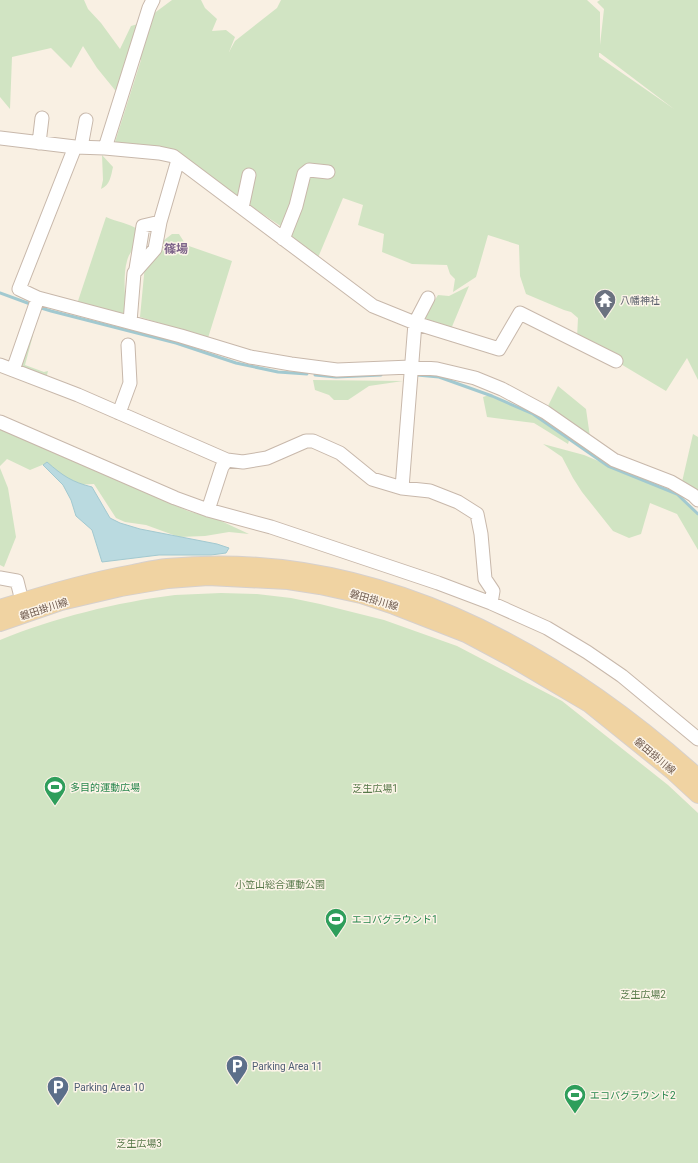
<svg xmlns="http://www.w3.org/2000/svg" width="698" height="1163" viewBox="0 0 698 1163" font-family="Roboto,'Noto Sans JP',sans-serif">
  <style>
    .green { fill: #d1e4c3; fill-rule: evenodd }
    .water { fill: #badae0; stroke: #a2c9d0 }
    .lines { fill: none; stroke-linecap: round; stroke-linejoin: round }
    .stream { stroke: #a2c9d0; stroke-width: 3 }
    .minor-casing { stroke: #c8b8ab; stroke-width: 15 }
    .major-casing { stroke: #d6d0cd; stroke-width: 18 }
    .minor { stroke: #fff; stroke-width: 13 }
    .major { stroke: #f0d3a2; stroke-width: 16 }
    .labels { text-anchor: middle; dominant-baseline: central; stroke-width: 3; stroke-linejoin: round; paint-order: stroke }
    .worship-label { font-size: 10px; fill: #5b616d; stroke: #fcf4e8; text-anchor: start }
    .street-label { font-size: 10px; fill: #6d584c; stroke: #fcf4e8 }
    .leisure-label { font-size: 10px; fill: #27864d; stroke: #fcf4e8; text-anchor: start }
    .park-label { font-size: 10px; fill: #567849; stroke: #fcf4e8 }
    .service-label { font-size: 10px; fill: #4e5e75; stroke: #fcf4e8; text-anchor: start }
    .quarter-label { font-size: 12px; font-weight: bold; fill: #7d648a; stroke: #fcf4e8 }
  </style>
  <rect width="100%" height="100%" fill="#f9f0e3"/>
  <!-- green -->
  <path class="green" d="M0 0H84L88 9 101 23 120 49 131 26 141 23 172 0H201L205 8 217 19 212 31 226 30 235 37 229 52 235 41 277 8 281 0H587L600 12V45L604 9 597 2 600 0H698V380L687 358 666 391 577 338 578 318 571 312 564 310 526 294 520 276 519 245 488 235 476 277 453 292 455 279 450 274 447 265 412 264 382 252 384 234 358 225 363 205 343 198 317 260 282 227 172 153 115 142 141 60 134 56 119 95 97 68 83 46 71 68 51 48 12 57 10 109 0 97ZM599 53H600L674 109 599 57Z
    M102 155 113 167C111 176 110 185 101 189L103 180Z
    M106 217C117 222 129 223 139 230 141 246 130 248 127 261 123 274 125 296 126 310L123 315 77 304Z
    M172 234H179L186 245 232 261 208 338 140 317 146 254Z
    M469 286 451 329 422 320 438 295 449 296Z
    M30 335H33L25 365 44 372 48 371 46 379 21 367Z
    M313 380 403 381 369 386 348 400H334L329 395 315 390Z
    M558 386 586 409 590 437 548 406Z
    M489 395 524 410 570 437 568 444 534 423 487 417 483 397Z
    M0 429 188 511 219 520 249 534 229 532 205 536 179 537 146 525 125 522 116 518 94 484 75 485 60 474 47 463 30 470 7 459 0 466Z
    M693 434 698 437V494L682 482Z
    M543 444 584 455 677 494 698 514V550L677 514 650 503 641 534 629 538 613 531 582 492 573 478 562 457Z
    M0 468 8 488 16 537 4 567 0 565Z
    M221 593 257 594 291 598 320 604 384 620 457 646 562 701 668 785 698 813V1163H0V640C53 618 118 602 175 595 190 594 206 594 221 593Z"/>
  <!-- water -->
  <path class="water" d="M47 462C63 476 72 482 92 487L110 518 120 523 140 529 217 544 229 548 226 553 211 555H159L102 562 92 530 76 516 71 500 63 485 43 465Z"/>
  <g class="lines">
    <!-- stream -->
    <path class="stream" d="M0 293 33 305
      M38 307 51 311 176 343 236 363 278 372 307 374
      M315 375 336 377 381 375
      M417 375 439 377 492 396 533 414 608 466 677 494 698 514"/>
    <!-- minor casing -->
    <g class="minor-casing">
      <path id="minor" d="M0 138 75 147 105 148 159 153 173 156 373 306 415 323 402 488
        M39 143 42 118
        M75 147 19 289 38 298 181 336 250 357 291 364 337 370 411 367 437 369 475 378 502 389 545 412 614 460 671 482 693 495 698 500
        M81 147 86 120
        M105 148 149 8 153 0
        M242 208 249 175
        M283 239 296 206 304 174 309 170 328 172
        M136 269 143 226 160 222
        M428 298 415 323 499 349 520 313 616 361
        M130 322 134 273 155 249 160 222 178 160
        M0 365 78 395 227 460
        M13 370 38 298
        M119 413 130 383 128 345
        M0 422 175 498 208 510 271 527 438 583 491 603 547 628 587 652 622 676 698 739
        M208 510 222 467 227 460 243 462 267 458 306 441H313L340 453 372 479 402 488 430 491 458 502 477 514 481 534 485 579 493 591 491 603
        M0 578 17 581 22 601"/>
    </g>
    <!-- major casing -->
    <g class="major-casing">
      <path id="major" d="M0 608C44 594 88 581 133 573 144 571 155 568 167 567 369 547 552 646 698 777
        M0 623 61 602 121 588 168 580 208 577 288 581 320 586 361 595 394 606 466 634 511 658 589 704 672 771 698 795"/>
    </g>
    <!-- minor -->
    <use href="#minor" class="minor"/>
    <!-- major -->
    <use href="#major" class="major"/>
  </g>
  <!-- icons -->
  <defs>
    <g id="temple-pin" transform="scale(1.15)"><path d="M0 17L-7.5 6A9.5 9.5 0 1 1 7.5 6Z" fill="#6b7280" stroke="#fcf4e8"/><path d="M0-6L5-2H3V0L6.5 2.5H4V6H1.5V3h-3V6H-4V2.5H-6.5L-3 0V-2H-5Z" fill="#fff"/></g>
    <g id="stadium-pin" transform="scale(1.15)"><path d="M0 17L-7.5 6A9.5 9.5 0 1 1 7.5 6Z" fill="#2e9e5b" stroke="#fcf4e8"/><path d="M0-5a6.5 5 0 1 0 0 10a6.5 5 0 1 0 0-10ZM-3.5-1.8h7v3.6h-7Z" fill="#fff"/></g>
    <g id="parking-pin" transform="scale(1.15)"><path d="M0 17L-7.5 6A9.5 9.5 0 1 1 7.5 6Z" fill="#5c6f8a" stroke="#fcf4e8"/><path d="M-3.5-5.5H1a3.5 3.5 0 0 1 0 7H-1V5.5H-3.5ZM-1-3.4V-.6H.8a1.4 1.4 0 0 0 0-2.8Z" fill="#fff"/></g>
  </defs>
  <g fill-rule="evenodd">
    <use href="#temple-pin" x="605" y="300"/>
    <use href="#stadium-pin" x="55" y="787"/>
    <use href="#stadium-pin" x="336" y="919"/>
    <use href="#parking-pin" x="237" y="1066"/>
    <use href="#parking-pin" x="58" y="1087"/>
    <use href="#stadium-pin" x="575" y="1095"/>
  </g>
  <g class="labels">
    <!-- worship labels -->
    <g class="worship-label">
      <text x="620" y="300">八幡神社</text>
    </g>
    <!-- street labels -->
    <g class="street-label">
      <text transform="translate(374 600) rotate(16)">磐田掛川線</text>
      <text transform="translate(44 609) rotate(-18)">磐田掛川線</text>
      <text transform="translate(655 756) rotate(40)">磐田掛川線</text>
    </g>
    <!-- leisure labels -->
    <g class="leisure-label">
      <text x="70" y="787">多目的運動広場</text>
      <text x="352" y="919">エコパグラウンド1</text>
      <text x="590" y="1095">エコパグラウンド2</text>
    </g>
    <!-- park labels -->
    <g class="park-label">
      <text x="375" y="788">芝生広場1</text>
      <text x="280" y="884">小笠山総合運動公園</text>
      <text x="643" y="994">芝生広場2</text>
      <text x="139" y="1143">芝生広場3</text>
    </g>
    <!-- service labels -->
    <g class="service-label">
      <text x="252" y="1066">Parking Area 11</text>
      <text x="74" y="1087">Parking Area 10</text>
    </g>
    <!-- quarter labels -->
    <g class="quarter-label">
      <text x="176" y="249">篠場</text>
    </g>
  </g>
</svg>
